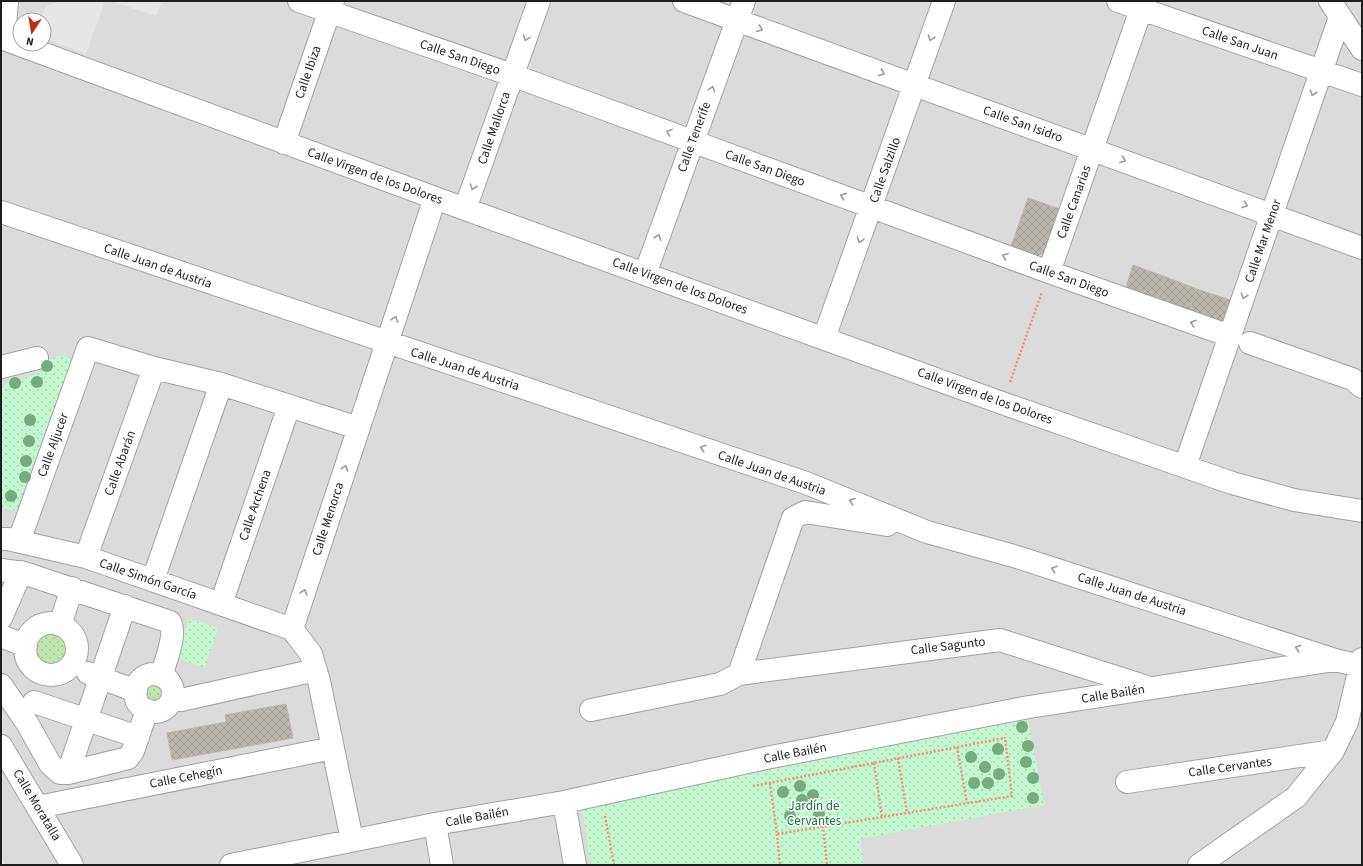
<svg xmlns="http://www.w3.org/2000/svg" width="1363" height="866" viewBox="0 0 1363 866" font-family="'Source Sans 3',sans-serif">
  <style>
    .residential { fill: #dcdbdb; fill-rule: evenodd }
    .grass { fill: url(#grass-dots) }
    .park { fill: url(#park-dots) }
    .parking { fill: #e6e6e6 }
    .building { fill: url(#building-cross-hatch); stroke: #bfb6a7 }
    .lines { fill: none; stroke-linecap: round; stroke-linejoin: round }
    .minor-casing { stroke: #a2a2a2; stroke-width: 24 }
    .path { stroke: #f39570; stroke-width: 2.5; stroke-dasharray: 2 2; stroke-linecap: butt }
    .minor { stroke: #fff; stroke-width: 22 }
    .tree { fill: #74ac7e }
    .oneway { stroke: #9a9a9a }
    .labels { text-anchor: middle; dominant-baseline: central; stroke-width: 3; stroke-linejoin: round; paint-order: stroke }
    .street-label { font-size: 13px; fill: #1e1e1e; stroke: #fff }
    .park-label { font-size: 13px; fill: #10772b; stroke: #fff }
  </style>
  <defs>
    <pattern id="grass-dots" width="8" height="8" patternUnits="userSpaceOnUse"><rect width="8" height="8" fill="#bee6ac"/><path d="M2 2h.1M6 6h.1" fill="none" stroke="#a3c594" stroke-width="1.8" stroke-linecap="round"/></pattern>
    <pattern id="park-dots" width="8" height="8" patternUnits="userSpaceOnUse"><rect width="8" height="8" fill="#c3f7d0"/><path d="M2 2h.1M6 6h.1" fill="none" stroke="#a7d3b2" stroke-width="1.8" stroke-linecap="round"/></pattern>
    <pattern id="building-cross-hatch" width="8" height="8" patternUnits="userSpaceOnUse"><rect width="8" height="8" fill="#bbb6ae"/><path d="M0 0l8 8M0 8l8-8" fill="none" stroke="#a09c95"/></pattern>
  </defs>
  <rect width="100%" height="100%" fill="#eeede4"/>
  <!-- residential -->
  <path class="residential" d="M1 1H1362V865H5L1 856ZM20 20H44V44H20Z"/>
  <!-- grass -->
  <path class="grass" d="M28 649a23 23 0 1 1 46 0a23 23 0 1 1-46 0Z
    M139 693a15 15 0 1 1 30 0a15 15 0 1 1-30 0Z"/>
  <!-- park -->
  <path class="park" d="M59 355 75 359 20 513 1 508V386L35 374 36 368Z
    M189 619 218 628 205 668 176 658Z
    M1028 717 1044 805 860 839 864 865H591L582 808Z"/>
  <!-- parking -->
  <path class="parking" d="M60 1H105L86 54 44 38V20H40L46 6Z
    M110 1H162L156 16Z"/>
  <!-- building -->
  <path class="building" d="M1028 198 1060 209 1045 252 1034 258 1010 249Z
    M1133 265 1166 277 1157 301 1125 290Z
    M1166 277 1197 289 1188 313 1157 301Z
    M1197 289 1230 300 1221 325 1188 313Z
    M286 704 293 738 172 760 167 733 226 722 225 715Z"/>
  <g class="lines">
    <!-- minor casing -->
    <g class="minor-casing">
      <path id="minor" d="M299 1 512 75 1049 272 1230 336
        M684 1 1362 248
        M1118 1 1362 85
        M1330 1 1362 49
        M1 38 465 209 1002 403 1232 483 1294 500 1362 511
        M4 39 7 1
        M284 143 333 1
        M465 209 539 1
        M1 212 806 483 927 532 1017 557 1335 660
        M1049 272 1144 1
        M645 274 744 1
        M824 338 944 1
        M1250 343 1352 379 1362 387
        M1 367 37 358
        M1185 466 1340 17
        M1 539H8L86 557 292 629
        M19 541 88 348 154 368 221 384 358 428
        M86 557 154 368
        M1 570 24 573 170 622C177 634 165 663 161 676
        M153 580 221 384
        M221 604 289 406
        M1 618 21 572
        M25 649a26 26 0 1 1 52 0a26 26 0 1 1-52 0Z
        M60 625 72 588
        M292 629 435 198
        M292 629 311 654 319 681 352 840
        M1 636 26 646
        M88 673 136 691
        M739 674 793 518 805 512 887 525
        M135 693a19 19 0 1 1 38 0a19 19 0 1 1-38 0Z
        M1 685 27 723 50 764 60 773H68L128 758 133 751 147 710
        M172 699 181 700 316 670
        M34 702 138 737
        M591 710 720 684 739 674 1000 640 1147 687
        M1 746 72 865
        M68 773 125 606
        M1127 782 1333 751
        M564 802 575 865
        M38 807 333 748
        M435 824 442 865
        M231 865 435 824 564 802 766 758 1029 707 1335 660 1361 666
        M1199 865 1296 797 1333 751 1347 722 1362 659"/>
    </g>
    <!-- path -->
    <path class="path" d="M1010 382 1042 292
      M957 747 967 803
      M898 758 907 813
      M874 763 882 817
      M770 783 777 834 1012 796 1005 737
      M753 786 1005 738
      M605 816 614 865
      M823 826 827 865
      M777 834 780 865"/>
    <!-- minor -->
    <use href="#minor" class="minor"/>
  </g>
  <!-- trees -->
  <g class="tree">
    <circle cx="47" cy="366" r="6"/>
    <circle cx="37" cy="382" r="6"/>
    <circle cx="15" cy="383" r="6"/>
    <circle cx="30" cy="420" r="6"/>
    <circle cx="29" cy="441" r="6"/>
    <circle cx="26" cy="461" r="6"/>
    <circle cx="25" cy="477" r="6"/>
    <circle cx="11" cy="496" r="6"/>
    <circle cx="1022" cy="727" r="6"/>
    <circle cx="1028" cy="746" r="6"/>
    <circle cx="998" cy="749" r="6"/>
    <circle cx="971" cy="757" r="6"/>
    <circle cx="1026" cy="762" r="6"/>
    <circle cx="985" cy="767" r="6"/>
    <circle cx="999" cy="774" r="6"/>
    <circle cx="1033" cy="778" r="6"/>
    <circle cx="974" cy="783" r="6"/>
    <circle cx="988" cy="783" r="6"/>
    <circle cx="800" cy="786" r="6"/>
    <circle cx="783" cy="792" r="6"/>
    <circle cx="813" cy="795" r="6"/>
    <circle cx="1033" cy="798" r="6"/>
    <circle cx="802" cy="800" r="6"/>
    <circle cx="819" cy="814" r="6"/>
    <circle cx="790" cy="816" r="6"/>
  </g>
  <!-- one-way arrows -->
  <defs><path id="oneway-chevron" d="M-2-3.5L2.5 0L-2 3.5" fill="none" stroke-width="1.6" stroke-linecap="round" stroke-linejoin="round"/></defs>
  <g class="oneway">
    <use href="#oneway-chevron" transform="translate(760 29) rotate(20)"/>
    <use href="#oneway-chevron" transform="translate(526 38) rotate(110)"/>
    <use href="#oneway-chevron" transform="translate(931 38) rotate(109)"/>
    <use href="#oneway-chevron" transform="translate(882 73) rotate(20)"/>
    <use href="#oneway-chevron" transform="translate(712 89) rotate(-70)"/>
    <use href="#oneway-chevron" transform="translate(1313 93) rotate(109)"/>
    <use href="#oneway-chevron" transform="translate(669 132) rotate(-160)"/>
    <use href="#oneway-chevron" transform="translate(1123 160) rotate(20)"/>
    <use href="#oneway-chevron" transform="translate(473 187) rotate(109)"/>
    <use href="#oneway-chevron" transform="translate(843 196) rotate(-160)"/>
    <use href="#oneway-chevron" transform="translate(1245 205) rotate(20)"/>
    <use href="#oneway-chevron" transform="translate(658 237) rotate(-70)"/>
    <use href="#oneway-chevron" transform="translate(860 240) rotate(110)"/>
    <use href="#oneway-chevron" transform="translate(1005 256) rotate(-160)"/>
    <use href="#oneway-chevron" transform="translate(1244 296) rotate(109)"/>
    <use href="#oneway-chevron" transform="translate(395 319) rotate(-71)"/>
    <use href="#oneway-chevron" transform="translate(1193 323) rotate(-161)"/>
    <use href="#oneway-chevron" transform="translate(703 448) rotate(-162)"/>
    <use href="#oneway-chevron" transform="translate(345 468) rotate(-72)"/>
    <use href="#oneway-chevron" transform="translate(852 501) rotate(-158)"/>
    <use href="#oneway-chevron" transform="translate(1054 569) rotate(-162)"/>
    <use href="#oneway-chevron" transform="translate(304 592) rotate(-72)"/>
    <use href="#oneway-chevron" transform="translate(1298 648) rotate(-162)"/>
  </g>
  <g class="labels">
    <!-- street labels -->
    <g class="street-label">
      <text transform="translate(1240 43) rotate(19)">Calle San Juan</text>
      <text transform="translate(460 57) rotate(19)">Calle San Diego</text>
      <text transform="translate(308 72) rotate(-71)">Calle Ibiza</text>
      <text transform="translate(1023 124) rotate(20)">Calle San Isidro</text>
      <text transform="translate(494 128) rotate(-71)">Calle Mallorca</text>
      <text transform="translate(694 137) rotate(-70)">Calle Tenerife</text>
      <text transform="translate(765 168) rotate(20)">Calle San Diego</text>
      <text transform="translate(885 170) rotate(-70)">Calle Salzillo</text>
      <text transform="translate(375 176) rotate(20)">Calle Virgen de los Dolores</text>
      <text transform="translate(1074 202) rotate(-70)">Calle Canarias</text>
      <text transform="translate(1263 241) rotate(-71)">Calle Mar Menor</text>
      <text transform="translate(158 266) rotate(19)">Calle Juan de Austria</text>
      <text transform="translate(1069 279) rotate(20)">Calle San Diego</text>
      <text transform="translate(680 286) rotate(20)">Calle Virgen de los Dolores</text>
      <text transform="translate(465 369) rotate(18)">Calle Juan de Austria</text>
      <text transform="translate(985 396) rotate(20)">Calle Virgen de los Dolores</text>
      <text transform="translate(53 445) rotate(-70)">Calle Aljucer</text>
      <text transform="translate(120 463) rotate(-70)">Calle Abarán</text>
      <text transform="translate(772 473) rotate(19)">Calle Juan de Austria</text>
      <text transform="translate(255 505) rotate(-71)">Calle Archena</text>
      <text transform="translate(328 519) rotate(-72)">Calle Menorca</text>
      <text transform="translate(148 579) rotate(19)">Calle Simón García</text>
      <text transform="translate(1132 594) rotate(18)">Calle Juan de Austria</text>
      <text transform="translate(948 646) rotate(-7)">Calle Sagunto</text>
      <text transform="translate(1113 694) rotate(-9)">Calle Bailén</text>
      <text transform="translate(795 753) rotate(-11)">Calle Bailén</text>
      <text transform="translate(1230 767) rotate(-8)">Calle Cervantes</text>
      <text transform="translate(186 777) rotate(-11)">Calle Cehegín</text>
      <text transform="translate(37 805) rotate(59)">Calle Moratalla</text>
      <text transform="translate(477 817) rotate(-10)">Calle Bailén</text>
    </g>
    <!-- park labels -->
    <g class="park-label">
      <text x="814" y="806">Jardín de<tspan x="814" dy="15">Cervantes</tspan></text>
    </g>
  </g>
  <!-- border -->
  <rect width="1363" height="866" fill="none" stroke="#1e1e1e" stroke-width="4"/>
  <!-- north arrow -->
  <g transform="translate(32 32) rotate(192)"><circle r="19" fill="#ffffff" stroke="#a5a5a5"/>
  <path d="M0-3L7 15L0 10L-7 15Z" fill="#c22a09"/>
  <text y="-6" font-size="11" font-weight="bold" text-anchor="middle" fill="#1e1e1e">N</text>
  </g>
</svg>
